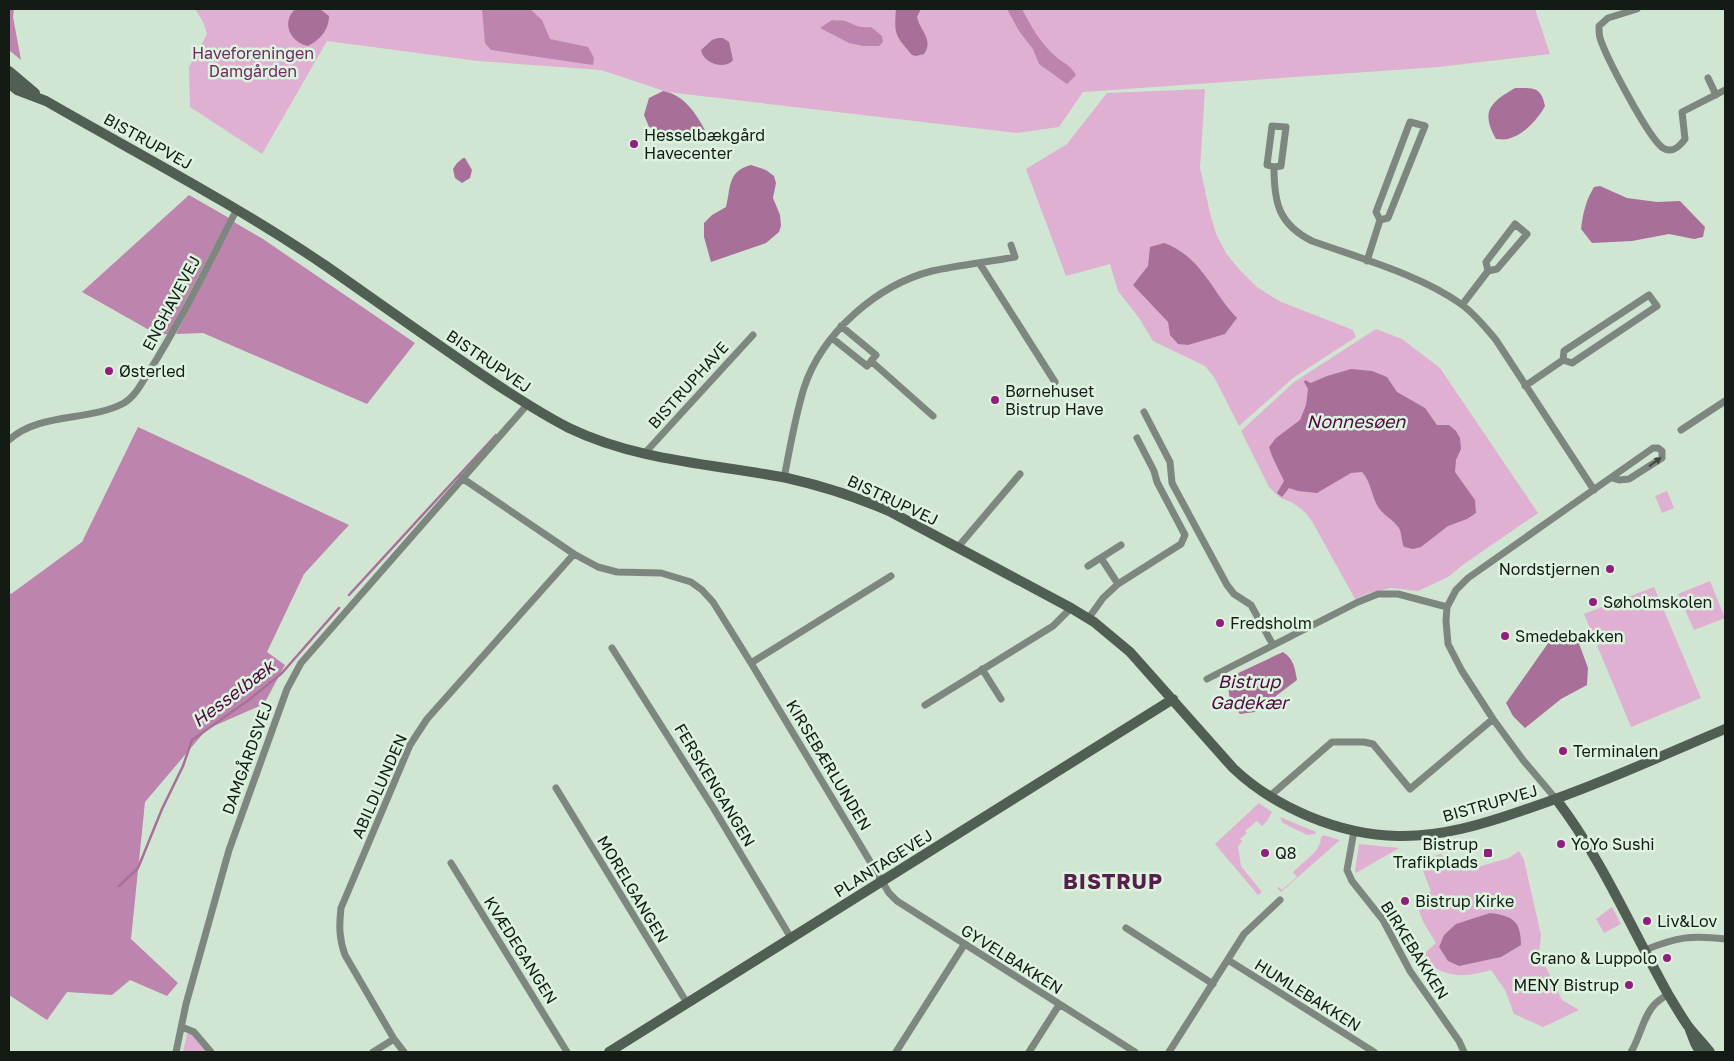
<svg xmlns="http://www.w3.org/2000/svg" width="1734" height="1061" viewBox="0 0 1734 1061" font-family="'Golos Text',sans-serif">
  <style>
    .green { fill: #dfb0d2 }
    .forest { fill: #bd84ae }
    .water { fill: #a87099 }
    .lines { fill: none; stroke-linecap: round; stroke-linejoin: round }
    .stream { stroke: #a87099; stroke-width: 2.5 }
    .street { stroke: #7e877f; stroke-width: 7 }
    .secondary { stroke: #515e53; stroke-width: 10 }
    .oneway { fill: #3e463f }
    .poi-dot { fill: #911d7d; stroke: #ddf3e0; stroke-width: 2 }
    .labels { text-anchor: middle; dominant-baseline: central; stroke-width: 5; stroke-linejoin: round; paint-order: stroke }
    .park-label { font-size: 16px; fill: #6f2a60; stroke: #ddf3e0 }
    .poi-label { font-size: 16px; fill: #131b14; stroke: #ddf3e0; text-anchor: start }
    .street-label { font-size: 16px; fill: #131b14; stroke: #ddf3e0 }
    .water-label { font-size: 18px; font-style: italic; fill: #4f0943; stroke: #ddf3e0 }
    .district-label { font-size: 21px; font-weight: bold; letter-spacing: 1px; fill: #57204c; stroke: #ddf3e0 }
  </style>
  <rect width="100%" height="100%" fill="#d0e6d2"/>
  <!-- green -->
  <path class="green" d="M186 9H1535L1550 54 1438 67 1083 92 1059 127 1017 133 667 92 601 70 478 61 327 41 262 154 190 107 189 67 207 34 204 24 196 10Z
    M1205 89 1200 168 1210 213 1216 234 1226 253 1238 268 1257 287 1279 301 1353 330 1356 337 1293 378 1239 426 1214 377 1205 366 1153 341 1139 318 1118 291 1110 264 1066 276 1026 169 1067 144 1107 93Z
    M1376 329 1402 339 1440 368 1538 513 1464 564 1448 577 1418 591 1391 588 1368 593 1355 599 1313 523 1305 512 1293 503 1279 497 1269 487 1241 431 1294 382Z
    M1667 491 1674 508 1662 513 1655 496Z
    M1710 581 1725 618 1694 630 1678 594Z
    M1654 587 1701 698 1631 727 1584 614Z
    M1259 803 1272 812 1267 821 1262 826 1257 821 1245 831 1247 833 1240 839 1242 841 1238 847 1241 866 1262 892 1258 895 1215 844Z
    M1280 817 1316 832 1315 834 1307 835 1283 823Z
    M1323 835 1340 840 1281 892 1277 888 1279 887 1282 890 1297 877 1293 872 1315 852 1321 842 1320 840Z
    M1359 844 1399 848 1356 873 1355 871Z
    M1519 851 1524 860 1541 935 1539 953 1562 1000 1579 1010 1543 1027 1514 1014 1505 990 1491 970C1473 975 1455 979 1437 969 1432 966 1428 959 1424 954L1436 943C1428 929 1417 916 1418 899L1431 891 1419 861 1441 854 1452 866 1464 871 1509 858Z
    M1612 907 1621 924 1604 933 1596 919Z
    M190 1033H192L208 1052H183L187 1034Z"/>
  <!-- forest -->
  <path class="forest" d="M9 9H14L13 17 21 60 10 51Z
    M482 9H530L542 20 550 39 588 47 594 58 593 65 491 50 485 43Z
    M1007 9H1022C1030 25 1040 42 1053 54 1062 63 1069 63 1076 75L1067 84 1039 64 1033 49 1019 31Z
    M832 20C836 21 841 20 845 21 857 25 856 28 871 27L882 36 883 42 879 46H863L849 43 820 28Z
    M189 195 229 218 168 334 158 335 82 292Z
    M234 222 263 239 415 343 367 404 203 333 176 334Z
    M138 427 349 525 304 574 267 652 285 665 264 704 207 729 145 802 131 939 178 983 167 996 130 980 112 995 67 992 47 1020 9 995V592L11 594 82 542Z"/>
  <!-- water -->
  <path class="water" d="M295 9H320L329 16C329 30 320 40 308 46 290 42 281 23 295 9Z
    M896 9H921L917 17C920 31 934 39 924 54L916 56 912 55C895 35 894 35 896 9Z
    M718 38H723L729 42 733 60C726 70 703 64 701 50L712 40Z
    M1515 88C1533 88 1541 86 1545 106 1538 119 1524 135 1508 139 1505 140 1500 139 1496 139 1480 111 1491 102 1515 88Z
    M663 91C684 95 695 112 705 130L700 136 684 141 649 127 644 115 649 98Z
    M463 158H465L472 170 470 178 462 183 455 178 453 169 457 163Z
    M751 165 766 170 774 176 776 183 773 198 780 215 781 226 779 232 766 243 711 262 704 237V223L712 215 726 207C731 188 727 171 751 165Z
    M1600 186 1627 198 1657 202 1680 201 1705 227 1703 237 1694 239 1669 234 1632 241 1592 243 1581 229C1583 213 1586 200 1594 187Z
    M1164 243C1201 256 1212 292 1237 318L1225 334 1188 345 1178 344 1170 335 1168 322 1133 285 1148 266 1150 247Z
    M1351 369 1372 371 1387 377 1397 392 1425 408 1437 425H1449L1456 431 1460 438 1461 449 1456 460 1455 472 1475 500 1476 513 1467 519 1448 526 1421 547 1413 549 1404 547C1401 541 1402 533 1399 528 1393 519 1381 514 1377 505 1371 494 1371 482 1362 472L1351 473 1317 493 1298 491 1289 488 1282 497 1277 493 1284 481 1272 456 1269 447 1276 438 1300 420 1306 405 1308 389 1304 382 1305 380 1311 383 1327 376Z
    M1569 629 1577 638 1588 668 1587 685 1561 699 1525 728 1513 716 1506 703 1551 639Z
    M1283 652C1294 659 1295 669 1297 680L1255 712 1240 714 1230 702 1228 684 1234 675Z
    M1490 913C1513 916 1521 921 1521 945L1501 957 1459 966 1448 961 1439 947 1444 935 1456 924Z"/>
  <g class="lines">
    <!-- stream -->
    <path class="stream" d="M349 595 496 435
      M119 886 138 868 162 809 183 766 192 740 250 699 282 673 339 608"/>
    <!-- street -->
    <path class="street" d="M1637 9 1608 18 1599 26C1599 30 1599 34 1600 38 1606 57 1649 139 1663 148 1673 154 1680 146 1685 139L1682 112 1725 90
      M1708 78 1716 95
      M1274 167 1281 166 1286 127 1272 126 1267 165 1274 167C1274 202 1278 224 1312 241 1359 258 1421 275 1461 304 1475 314 1485 327 1496 340L1594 490
      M1367 261 1380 220 1388 218 1425 126 1410 122 1376 212 1380 220
      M980 264 1055 382
      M1462 305 1488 271 1497 269 1527 234 1515 224 1486 262 1488 271
      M832 338 867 366 876 355 841 326
      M871 361 933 416
      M1525 386 1563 360 1572 363 1657 306 1649 295 1564 351 1563 360
      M1144 412 1170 462 1172 483 1227 585 1234 594 1251 605 1273 645
      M1681 430 1725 401
      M9 440C39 412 89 422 124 403 136 396 142 382 150 370 182 319 209 263 237 209
      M644 454 753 335
      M462 478 574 554 598 567 617 572 661 573 691 582 702 590 713 602 751 663 889 893 897 901 1135 1052
      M784 478C790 448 795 417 804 388 822 333 877 285 932 271 959 265 988 262 1015 257L1011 245
      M958 547 1020 474
      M1101 558 1118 584
      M1088 566 1121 545
      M1088 619 1103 598 1118 584 1181 544 1185 535 1157 482 1154 471 1137 438
      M612 648 714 809 791 938
      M751 663 891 576
      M982 669 1001 699
      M1207 679 1358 602 1378 594H1398L1447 607
      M925 705 1053 626 1071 608
      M556 788 687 1003
      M1270 796 1332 742H1364L1373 744 1410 789 1493 719
      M1556 799 1523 760 1493 719 1462 671 1448 644 1446 621 1447 607 1456 590 1468 578 1653 448H1658L1662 451V458L1629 479 1619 480 1612 478
      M1354 831 1347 870 1352 881 1383 920 1410 971 1459 1041 1464 1052
      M451 863 567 1052
      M1126 928 1213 984
      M1645 950C1677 937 1691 935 1725 939
      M1228 960 1374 1052
      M182 1027 194 1032 211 1052
      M176 1052 186 1004 229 850 287 689 301 663 527 405
      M373 1052 394 1039
      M404 1052 394 1039 345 955C339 939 339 925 341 908L410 745 427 719 574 554
      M896 1052 964 945
      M1029 1052 1059 1005
      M1169 1052 1244 934 1280 900
      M1631 1052C1640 1038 1643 1016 1655 1004 1659 1000 1664 997 1668 994"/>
    <!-- secondary -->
    <path class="secondary" d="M9 71 35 93
      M9 83 17 90 46 101C140 155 236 205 326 266 376 301 425 336 475 370 506 391 536 411 569 428 637 461 714 464 787 478 823 486 857 497 891 512L1071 608 1094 622 1130 652 1233 768C1275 808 1340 835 1398 836 1441 837 1484 824 1524 810 1593 787 1659 757 1725 729
      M1556 799C1602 859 1631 928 1668 994 1674 1004 1681 1016 1688 1026 1695 1035 1703 1043 1710 1052
      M1690 1030 1695 1043 1700 1052
      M609 1052 1173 699"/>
  </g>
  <!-- one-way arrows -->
  <defs><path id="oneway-solid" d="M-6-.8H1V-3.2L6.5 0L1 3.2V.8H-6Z" transform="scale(1.25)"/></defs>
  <use class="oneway" href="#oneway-solid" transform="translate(1655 462) rotate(-36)"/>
  <!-- markers -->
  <g class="poi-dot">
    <circle cx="634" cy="144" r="5"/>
    <circle cx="109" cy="371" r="5"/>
    <circle cx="995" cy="400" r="5"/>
    <circle cx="1610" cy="569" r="5"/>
    <circle cx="1593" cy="602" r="5"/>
    <circle cx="1220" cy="623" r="5"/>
    <circle cx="1505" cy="636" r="5"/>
    <circle cx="1563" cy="751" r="5"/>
    <circle cx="1561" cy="844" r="5"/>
    <circle cx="1265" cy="853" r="5"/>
    <rect x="1483" y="848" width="10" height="10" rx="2.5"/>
    <circle cx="1405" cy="901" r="5"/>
    <circle cx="1647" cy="921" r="5"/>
    <circle cx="1667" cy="958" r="5"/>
    <circle cx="1629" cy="985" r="5"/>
  </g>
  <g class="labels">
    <!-- park labels -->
    <g class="park-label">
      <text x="253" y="53">Haveforeningen<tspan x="253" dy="18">Damgården</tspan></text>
    </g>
    <!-- poi labels -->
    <g class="poi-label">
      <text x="644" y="135">Hesselbækgård<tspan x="644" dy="18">Havecenter</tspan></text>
      <text x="119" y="371">Østerled</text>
      <text x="1005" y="391">Børnehuset<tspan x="1005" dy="18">Bistrup Have</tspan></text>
      <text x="1600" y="569" text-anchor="end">Nordstjernen</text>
      <text x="1603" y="602">Søholmskolen</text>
      <text x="1230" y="623">Fredsholm</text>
      <text x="1515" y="636">Smedebakken</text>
      <text x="1573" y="751">Terminalen</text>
      <text x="1478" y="844" text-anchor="end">Bistrup<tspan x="1478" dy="18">Trafikplads</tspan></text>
      <text x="1571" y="844">YoYo Sushi</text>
      <text x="1275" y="853">Q8</text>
      <text x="1415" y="901">Bistrup Kirke</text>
      <text x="1657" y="921">Liv&amp;Lov</text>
      <text x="1657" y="958" text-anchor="end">Grano &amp; Luppolo</text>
      <text x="1619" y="985" text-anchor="end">MENY Bistrup</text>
    </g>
    <!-- street labels -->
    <g class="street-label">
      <text transform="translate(148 141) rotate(29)">BISTRUPVEJ</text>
      <text transform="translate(171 303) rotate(-62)">ENGHAVEVEJ</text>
      <text transform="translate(489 361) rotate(34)">BISTRUPVEJ</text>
      <text transform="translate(688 385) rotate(-48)">BISTRUPHAVE</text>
      <text transform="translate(893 500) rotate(25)">BISTRUPVEJ</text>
      <text transform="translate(247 758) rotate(-70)">DAMGÅRDSVEJ</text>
      <text transform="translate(829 765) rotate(59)">KIRSEBÆRLUNDEN</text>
      <text transform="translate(715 785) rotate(59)">FERSKENGANGEN</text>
      <text transform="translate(379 786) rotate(-66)">ABILDLUNDEN</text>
      <text transform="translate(1490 803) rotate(-16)">BISTRUPVEJ</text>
      <text transform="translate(883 863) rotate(-32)">PLANTAGEVEJ</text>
      <text transform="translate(633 889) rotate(59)">MORELGANGEN</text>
      <text transform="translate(521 950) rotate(58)">KVÆDEGANGEN</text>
      <text transform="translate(1415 950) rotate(58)">BIRKEBAKKEN</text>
      <text transform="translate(1012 959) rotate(32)">GYVELBAKKEN</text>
      <text transform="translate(1308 995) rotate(32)">HUMLEBAKKEN</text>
    </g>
    <!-- water labels -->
    <g class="water-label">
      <text x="1356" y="421">Nonnesøen</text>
      <text x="1249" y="681">Bistrup<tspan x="1249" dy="21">Gadekær</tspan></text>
      <text transform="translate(233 693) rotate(-37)">Hesselbæk</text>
    </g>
    <!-- district labels -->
    <g class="district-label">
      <text x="1113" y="881">BISTRUP</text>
    </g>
  </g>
  <!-- border -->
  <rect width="1734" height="1061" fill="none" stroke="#131b14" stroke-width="20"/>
</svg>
